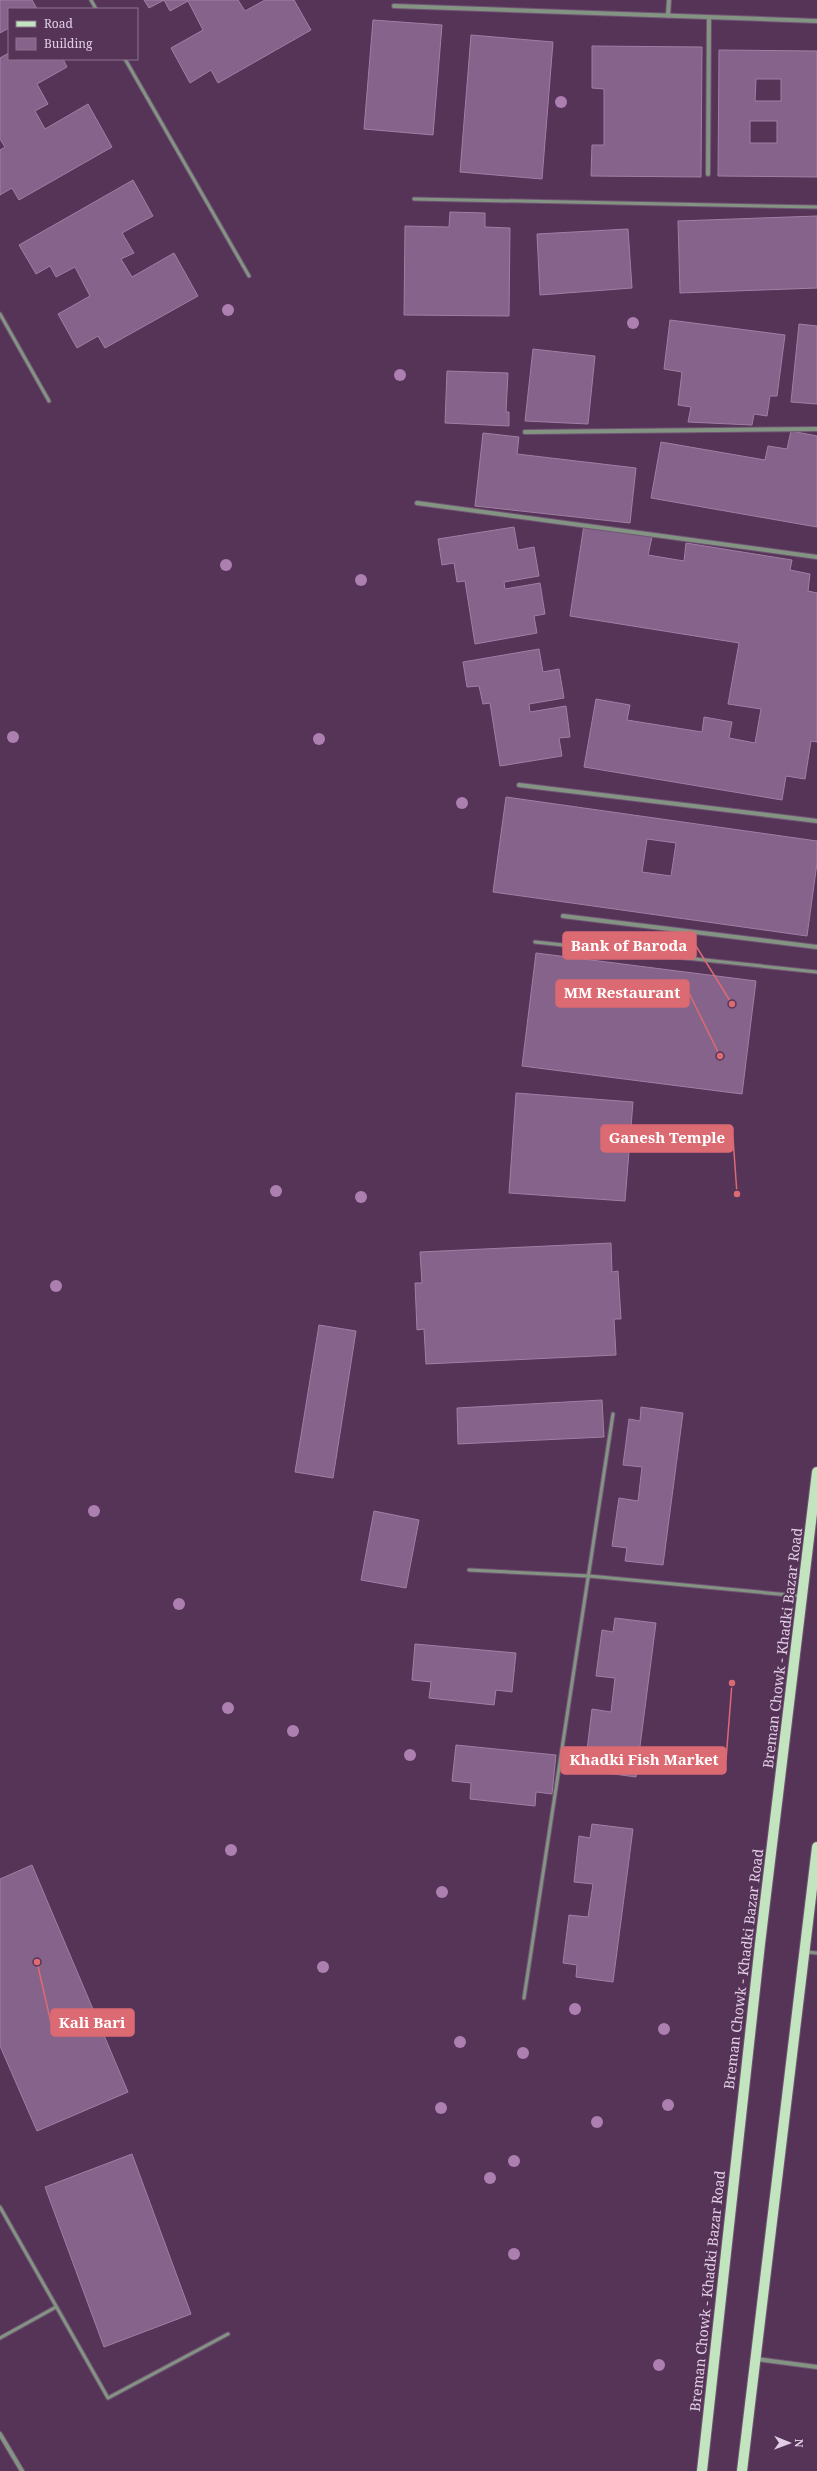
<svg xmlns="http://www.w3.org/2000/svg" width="817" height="2471" viewBox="0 0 817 2471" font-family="'Noto Serif',serif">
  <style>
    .building { fill: #86638a; stroke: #a27ea6; fill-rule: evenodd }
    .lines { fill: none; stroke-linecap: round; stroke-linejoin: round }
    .lane-casing { stroke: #715374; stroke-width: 5 }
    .street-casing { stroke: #715374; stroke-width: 6 }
    .primary-casing { stroke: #715374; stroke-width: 12 }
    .lane { stroke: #839482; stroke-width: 3 }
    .street { stroke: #839482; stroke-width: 4 }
    .primary { stroke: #c2e4bf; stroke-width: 10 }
    .tree { fill: #ad7fb1 }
    .labels { text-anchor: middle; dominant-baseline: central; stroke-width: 4; stroke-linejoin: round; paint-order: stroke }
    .street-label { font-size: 14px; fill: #e2cee4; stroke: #553458 }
    .leader { fill: none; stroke: #db6a73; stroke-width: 1.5 }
    .callout-dot { fill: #db6a73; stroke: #553458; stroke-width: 1.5 }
    .callout { fill: #db6a73; stroke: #db6a73; stroke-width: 1.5 }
    .callout-label { font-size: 15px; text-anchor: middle; font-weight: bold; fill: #fff }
  </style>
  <rect width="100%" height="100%" fill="#553458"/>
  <!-- building -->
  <path class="building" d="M0 0H32L37 9H9V28L0 33Z
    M144 0H238L245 11 265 0H294L311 30 218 83 211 70 190 83 171 48 203 30 188 1 170 11 164 0 149 8Z
    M373 20 442 25 433 135 364 129Z
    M471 35 553 42 542 179 460 172Z
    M592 46 702 47 701 177 591 176 592 145H604V89L592 88Z
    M719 50 817 51V177L718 176ZM756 79H781V101H755ZM750 121H777V143H750Z
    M9 53V59H63L67 67 37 84 48 104 35 111 45 129 88 104 112 147 19 200 12 188 0 195V150L5 147 0 139V58Z
    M133 180 153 216 122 233 134 253 121 259 132 277 174 253 198 296 105 348 98 336 77 348 58 314 90 296 75 267 56 277 50 266 36 274 19 245Z
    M450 212 485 213V227L510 228 509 316 404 315 405 226 449 227Z
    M817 216V288L680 293 678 221Z
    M628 229 632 288 540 295 537 234Z
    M670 320 785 335 777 396H770L767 416 754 414 752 425 688 422 691 407 678 405 682 372 664 369Z
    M799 324 817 326V404L791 402Z
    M533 349 595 356 588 424 525 421Z
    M447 371 508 373 506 412H509V426L445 423Z
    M791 431 817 436V527L651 498 661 442 765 460 768 446 787 449Z
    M483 433 519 437 517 454 636 468 630 523 475 506Z
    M584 525 652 537 648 555 684 561 686 543 792 560 790 570 810 574 808 591 817 593V742L811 741 805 779 786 776 782 800 584 767 596 699 630 705 627 720 702 732 704 717 732 722 729 738 755 743 761 709 728 704 739 643 570 616Z
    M514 527 518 550 534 547 539 576 504 582 505 589 540 583 545 614 534 616 537 633 475 644 465 581 457 582 454 563 442 565 438 539Z
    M539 649 543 672 559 669 564 698 529 704 530 712 566 706 570 737 559 738 562 756 500 766 490 703 483 704 479 686 467 687 463 662Z
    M506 797 817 841V863L807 936 493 892ZM647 839 676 843 671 876 642 872Z
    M536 953 756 981 742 1094 522 1066Z
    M516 1093 633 1102 625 1201 509 1193Z
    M611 1243 612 1272 618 1271 621 1319H614L616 1355 426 1364 424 1329 417 1330 415 1283H422L420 1252Z
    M319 1325 356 1331 333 1478 295 1472Z
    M602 1400 604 1437 458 1444 457 1408Z
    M641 1407 683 1413 663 1565 625 1561 627 1548 612 1546 619 1498 638 1501 642 1467 623 1465 629 1419 640 1421Z
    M374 1511 419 1520 406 1588 361 1580Z
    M615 1618 656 1623 636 1777 599 1772 600 1760 586 1758 592 1709 611 1712 615 1678 596 1676 602 1630 613 1632Z
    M415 1644 516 1653 512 1692 496 1690 494 1705 429 1698 431 1682 412 1680Z
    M456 1745 556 1755 552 1794 536 1792 535 1806 470 1799 471 1783 452 1781Z
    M592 1824 633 1829 613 1982 576 1977 577 1965 563 1963 569 1915 588 1917 593 1884 574 1882 579 1836 590 1838Z
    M32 1865 128 2092 37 2131 0 2046V1879Z
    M132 2154 191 2314 104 2347 45 2187Z"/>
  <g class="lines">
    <!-- lane casing -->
    <g class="lane-casing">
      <path id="lane" d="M91 0 96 9
        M125 59 249 276
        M414 199 817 207
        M0 314 49 401
        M535 942 817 972
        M469 1570 589 1576 800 1596
        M806 1952 817 1953
        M524 1998 613 1414
        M0 2207 108 2398 228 2334
        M0 2338 56 2307"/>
    </g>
    <!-- street casing -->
    <g class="street-casing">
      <path id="street" d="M394 6 817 21
        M668 16 669 0
        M708 174 709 18
        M525 432 817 429
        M417 503 817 557
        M519 785 817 821
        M563 916 817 947
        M756 2359 817 2367
        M0 2434 22 2471"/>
    </g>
    <!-- primary casing -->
    <g class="primary-casing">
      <path id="primary" d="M702 2471 760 1944 817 1472
        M742 2471 817 1847"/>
    </g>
    <!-- lane -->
    <use href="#lane" class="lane"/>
    <!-- street -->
    <use href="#street" class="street"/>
    <!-- primary -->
    <use href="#primary" class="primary"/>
  </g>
  <!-- trees -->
  <g class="tree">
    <circle cx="561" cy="102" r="6"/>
    <circle cx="228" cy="310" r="6"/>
    <circle cx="633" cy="323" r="6"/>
    <circle cx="400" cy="375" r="6"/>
    <circle cx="226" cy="565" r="6"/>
    <circle cx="361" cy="580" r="6"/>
    <circle cx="13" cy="737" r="6"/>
    <circle cx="319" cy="739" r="6"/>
    <circle cx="462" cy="803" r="6"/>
    <circle cx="276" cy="1191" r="6"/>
    <circle cx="361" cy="1197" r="6"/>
    <circle cx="56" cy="1286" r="6"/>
    <circle cx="94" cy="1511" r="6"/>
    <circle cx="179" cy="1604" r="6"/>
    <circle cx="228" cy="1708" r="6"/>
    <circle cx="293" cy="1731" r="6"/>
    <circle cx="410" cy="1755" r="6"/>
    <circle cx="231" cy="1850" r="6"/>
    <circle cx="442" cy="1892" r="6"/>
    <circle cx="323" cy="1967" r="6"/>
    <circle cx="575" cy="2009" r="6"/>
    <circle cx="664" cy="2029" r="6"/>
    <circle cx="460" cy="2042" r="6"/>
    <circle cx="523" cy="2053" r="6"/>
    <circle cx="668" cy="2105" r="6"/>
    <circle cx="441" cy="2108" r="6"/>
    <circle cx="597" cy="2122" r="6"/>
    <circle cx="514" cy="2161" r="6"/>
    <circle cx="490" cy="2178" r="6"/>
    <circle cx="514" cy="2254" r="6"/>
    <circle cx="659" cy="2365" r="6"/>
  </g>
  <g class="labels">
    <!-- street labels -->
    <g class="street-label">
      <text transform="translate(782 1648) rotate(-83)">Breman Chowk - Khadki Bazar Road</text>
      <text transform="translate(743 1969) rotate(-83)">Breman Chowk - Khadki Bazar Road</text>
      <text transform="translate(707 2291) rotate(-84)">Breman Chowk - Khadki Bazar Road</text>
    </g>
  </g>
  <!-- callouts -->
  <path class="leader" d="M732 1004L696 946M720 1056L689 993M737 1194L733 1138M732 1683L726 1760M37 1962L51 2023"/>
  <g class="callout-dot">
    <circle cx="732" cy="1004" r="4"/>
    <circle cx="720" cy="1056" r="4"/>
    <circle cx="737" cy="1194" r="4"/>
    <circle cx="732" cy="1683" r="4"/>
    <circle cx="37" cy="1962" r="4"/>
  </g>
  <g class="callout">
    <rect x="563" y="932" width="133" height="27" rx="4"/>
    <rect x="556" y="980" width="133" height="27" rx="4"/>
    <rect x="601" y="1125" width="132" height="27" rx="4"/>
    <rect x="561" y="1747" width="165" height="27" rx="4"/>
    <rect x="51" y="2009" width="83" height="27" rx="4"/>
  </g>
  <g class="callout-label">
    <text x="629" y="951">Bank of Baroda</text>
    <text x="622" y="998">MM Restaurant</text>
    <text x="667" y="1143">Ganesh Temple</text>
    <text x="644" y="1765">Khadki Fish Market</text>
    <text x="92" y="2028">Kali Bari</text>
  </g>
  <!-- legend -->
  <rect x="8" y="8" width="130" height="52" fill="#553458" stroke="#8d7290"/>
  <rect x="16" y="21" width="20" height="6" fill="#c2e4bf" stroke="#8d7290"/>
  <text x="44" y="28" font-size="12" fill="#e2cee4">Road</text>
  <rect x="16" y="38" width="20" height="12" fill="#86638a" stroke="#8d7290"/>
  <text x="44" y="48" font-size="12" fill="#e2cee4">Building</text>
  <!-- north arrow -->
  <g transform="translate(789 2443) rotate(91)" stroke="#553458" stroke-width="3" paint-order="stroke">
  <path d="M0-3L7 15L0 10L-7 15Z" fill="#e2cee4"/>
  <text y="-6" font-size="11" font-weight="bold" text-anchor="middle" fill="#e2cee4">N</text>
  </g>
</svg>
